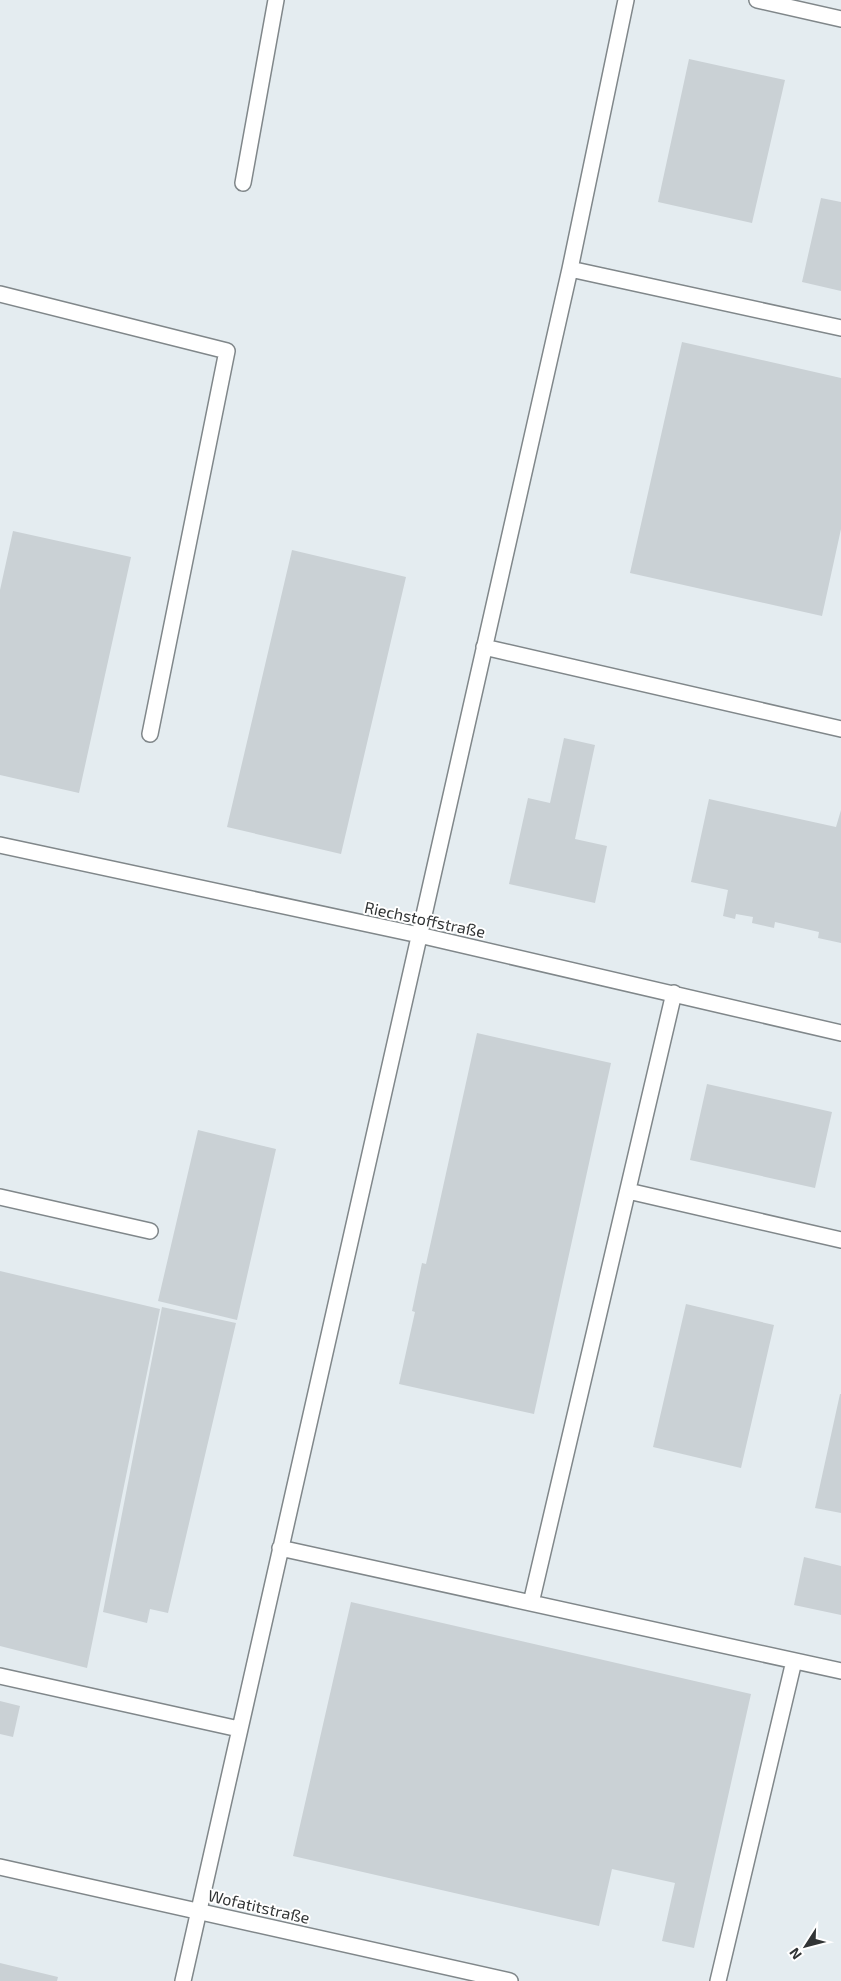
<svg xmlns="http://www.w3.org/2000/svg" width="841" height="1981" viewBox="0 0 841 1981" font-family="'Exo 2',sans-serif">
  <style>
    .building { fill: #cad1d5 }
    .lines { fill: none; stroke-linecap: round; stroke-linejoin: round }
    .lane-casing { stroke: #80878a; stroke-width: 18 }
    .lane { stroke: #fff; stroke-width: 15 }
    .labels { text-anchor: middle; dominant-baseline: central; stroke-width: 4; stroke-linejoin: round; paint-order: stroke }
    .street-label { font-size: 16px; fill: #313435; stroke: #fff }
  </style>
  <rect width="100%" height="100%" fill="#e4ecf0"/>
  <!-- building -->
  <path class="building" d="M689 59 785 80 752 223 658 202Z
    M821 198 841 202V291L802 282Z
    M682 342 841 378V529L822 616 630 573Z
    M13 531 131 557 79 793 0 775V590Z
    M292 550 406 577 341 854 227 827Z
    M564 738 595 745 575 839 607 846 595 903 509 884 528 798 550 803Z
    M709 799 836 827 841 810V943L818 938 819 932 775 922 774 928 752 923 753 917 736 914 735 919 723 916 728 890 691 882Z
    M477 1033 611 1063 534 1414 399 1384 415 1312 412 1311 422 1263 426 1264Z
    M707 1084 832 1112 815 1188 690 1160Z
    M198 1130 276 1149 237 1320 158 1301Z
    M0 1271 160 1309 87 1668 0 1646Z
    M686 1304 774 1325 741 1468 653 1447Z
    M162 1307 236 1323 168 1613 150 1609 147 1623 103 1612Z
    M840 1394H841V1513L815 1508Z
    M804 1557 841 1566V1615L794 1605Z
    M351 1602 751 1694 694 1948 662 1941 675 1883 612 1869 599 1926 293 1856Z
    M0 1701 20 1706 13 1737 0 1734Z
    M0 1963 58 1977 57 1981H0Z"/>
  <g class="lines">
    <!-- lane casing -->
    <g class="lane-casing">
      <path id="lane" d="M757 0 841 19
        M243 183 276 0
        M570 269 841 328
        M0 294 227 351 150 734
        M484 647 841 729
        M0 845 419 935 841 1033
        M628 1191 841 1240
        M0 1197 150 1231
        M280 1548 841 1671
        M531 1603 674 993
        M0 1676 239 1729
        M0 1867 510 1981
        M183 1981 570 269 626 0
        M718 1981 794 1661"/>
    </g>
    <!-- lane -->
    <use href="#lane" class="lane"/>
  </g>
  <g class="labels">
    <!-- street labels -->
    <g class="street-label">
      <text transform="translate(425 919) rotate(12)">Riechstoffstraße</text>
      <text transform="translate(259 1906) rotate(13)">Wofatitstraße</text>
    </g>
  </g>
  <!-- north arrow -->
  <g transform="translate(806 1946) rotate(234)" stroke="#ffffff" stroke-width="4" paint-order="stroke">
  <path d="M0-4L9 19L0 12L-9 19Z" fill="#313435"/>
  <text y="-8" font-size="14" font-weight="bold" text-anchor="middle" fill="#313435">N</text>
  </g>
</svg>
